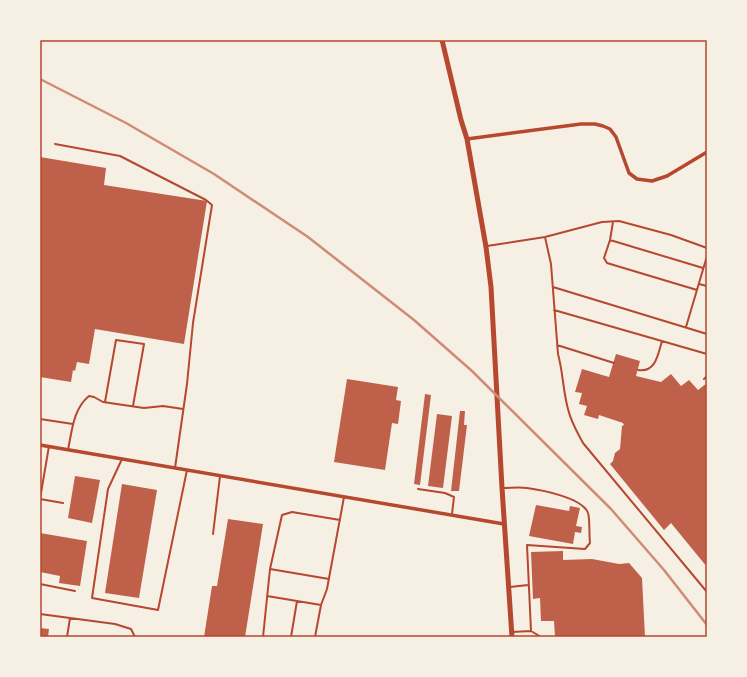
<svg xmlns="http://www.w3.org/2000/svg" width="747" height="677" viewBox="0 0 747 677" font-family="Helvetica,sans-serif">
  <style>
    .building { fill: #bf614a }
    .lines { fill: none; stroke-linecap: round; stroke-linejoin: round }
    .service { stroke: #b5482f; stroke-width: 2 }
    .minor { stroke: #b5482f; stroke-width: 3.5 }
    .secondary { stroke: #b5482f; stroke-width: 5 }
    .rail { stroke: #cf8b77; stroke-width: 2.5 }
    .neatline { fill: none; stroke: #b5482f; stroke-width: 1.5 }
  </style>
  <rect width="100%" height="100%" fill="#f6efe4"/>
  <!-- building -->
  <path class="building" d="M40 157 106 168 104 185 207 201 184 344 95 329 89 364 77 362 75 371 73 370 71 382 40 377Z
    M616 354 640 361 636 376 661 382 671 374 681 386 689 380 698 390 707 383V567L671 523 664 530 610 464 613 461 615 453 620 449 622 426 624 425 623 423 599 415 598 419 584 415 587 406 579 404 582 393 575 392 582 369 609 377Z
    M347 379 398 387 396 400 401 401 398 424 392 423 385 470 334 462Z
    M425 394 431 395 420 485 414 484Z
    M460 411H465L464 425H467L459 491H451Z
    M437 414 452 416 443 488 428 486Z
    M75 476 100 480 92 523 68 518Z
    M122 484 157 490 139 598 105 593Z
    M536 505 569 511 570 506 580 508 576 526 582 527 581 533 575 532 573 544 529 536Z
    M228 519 263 524 245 637H204L212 586H217Z
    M40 533 87 541 80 586 59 583 60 576 40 572Z
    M563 551V560L592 559 619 564 629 563 642 578 645 637H555L554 621H541L540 598 533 599 531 552Z
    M40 628 49 629 48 637H40Z"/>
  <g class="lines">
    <!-- service -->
    <path class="service" d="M55 144 120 156 206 200 212 205 193 323 187 384 175 468
      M613 222 610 240 604 258 607 263 697 290
      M545 237 551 264 558 354C563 372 563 391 568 409 571 422 577 432 583 443L707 592
      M610 240 703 268
      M487 246 545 237 602 222 619 221 671 235 707 248
      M699 284 707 286
      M553 287 707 334
      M554 310 707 354
      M686 327 707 256
      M557 345 614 363
      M638 370C656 373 658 354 662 341
      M704 379 707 376
      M105 402 116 340 144 344 133 406
      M40 419 73 424
      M49 446 40 499 63 503
      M68 450C72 431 73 409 89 396L94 397 103 402 144 408 163 406 183 409
      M122 459 108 489 92 598 158 610 187 470
      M503 488C511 488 519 487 527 488 542 490 583 498 588 513 590 518 589 536 590 543L585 549 527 545 531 631 541 637
      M418 489 445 493 454 497 452 514
      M213 534 220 476
      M329 579 270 569 282 515 292 512 340 520
      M40 584 75 591
      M510 587 528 585
      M267 596 321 605
      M40 614 115 624 131 629 135 637
      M512 632 531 631
      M67 637 70 618
      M263 637 270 569
      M291 637 297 601
      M315 637 321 605 327 589 344 497"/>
    <!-- minor -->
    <path class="minor" d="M467 139 581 124H595L603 126 610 129 616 137 629 173 637 179 652 181 667 176 707 152
      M40 445 504 524"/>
    <!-- secondary -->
    <path class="secondary" d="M442 40 461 120 467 139 486 247 491 287 502 488 512 637"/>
    <!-- rail -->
    <path class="rail" d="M40 79 126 123 214 174 308 237 414 320 472 371 611 509 664 570 707 625"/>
  </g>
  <!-- border -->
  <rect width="747" height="677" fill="none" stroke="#f6efe4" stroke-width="82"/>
  <rect x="41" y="41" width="665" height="595" class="neatline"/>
</svg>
